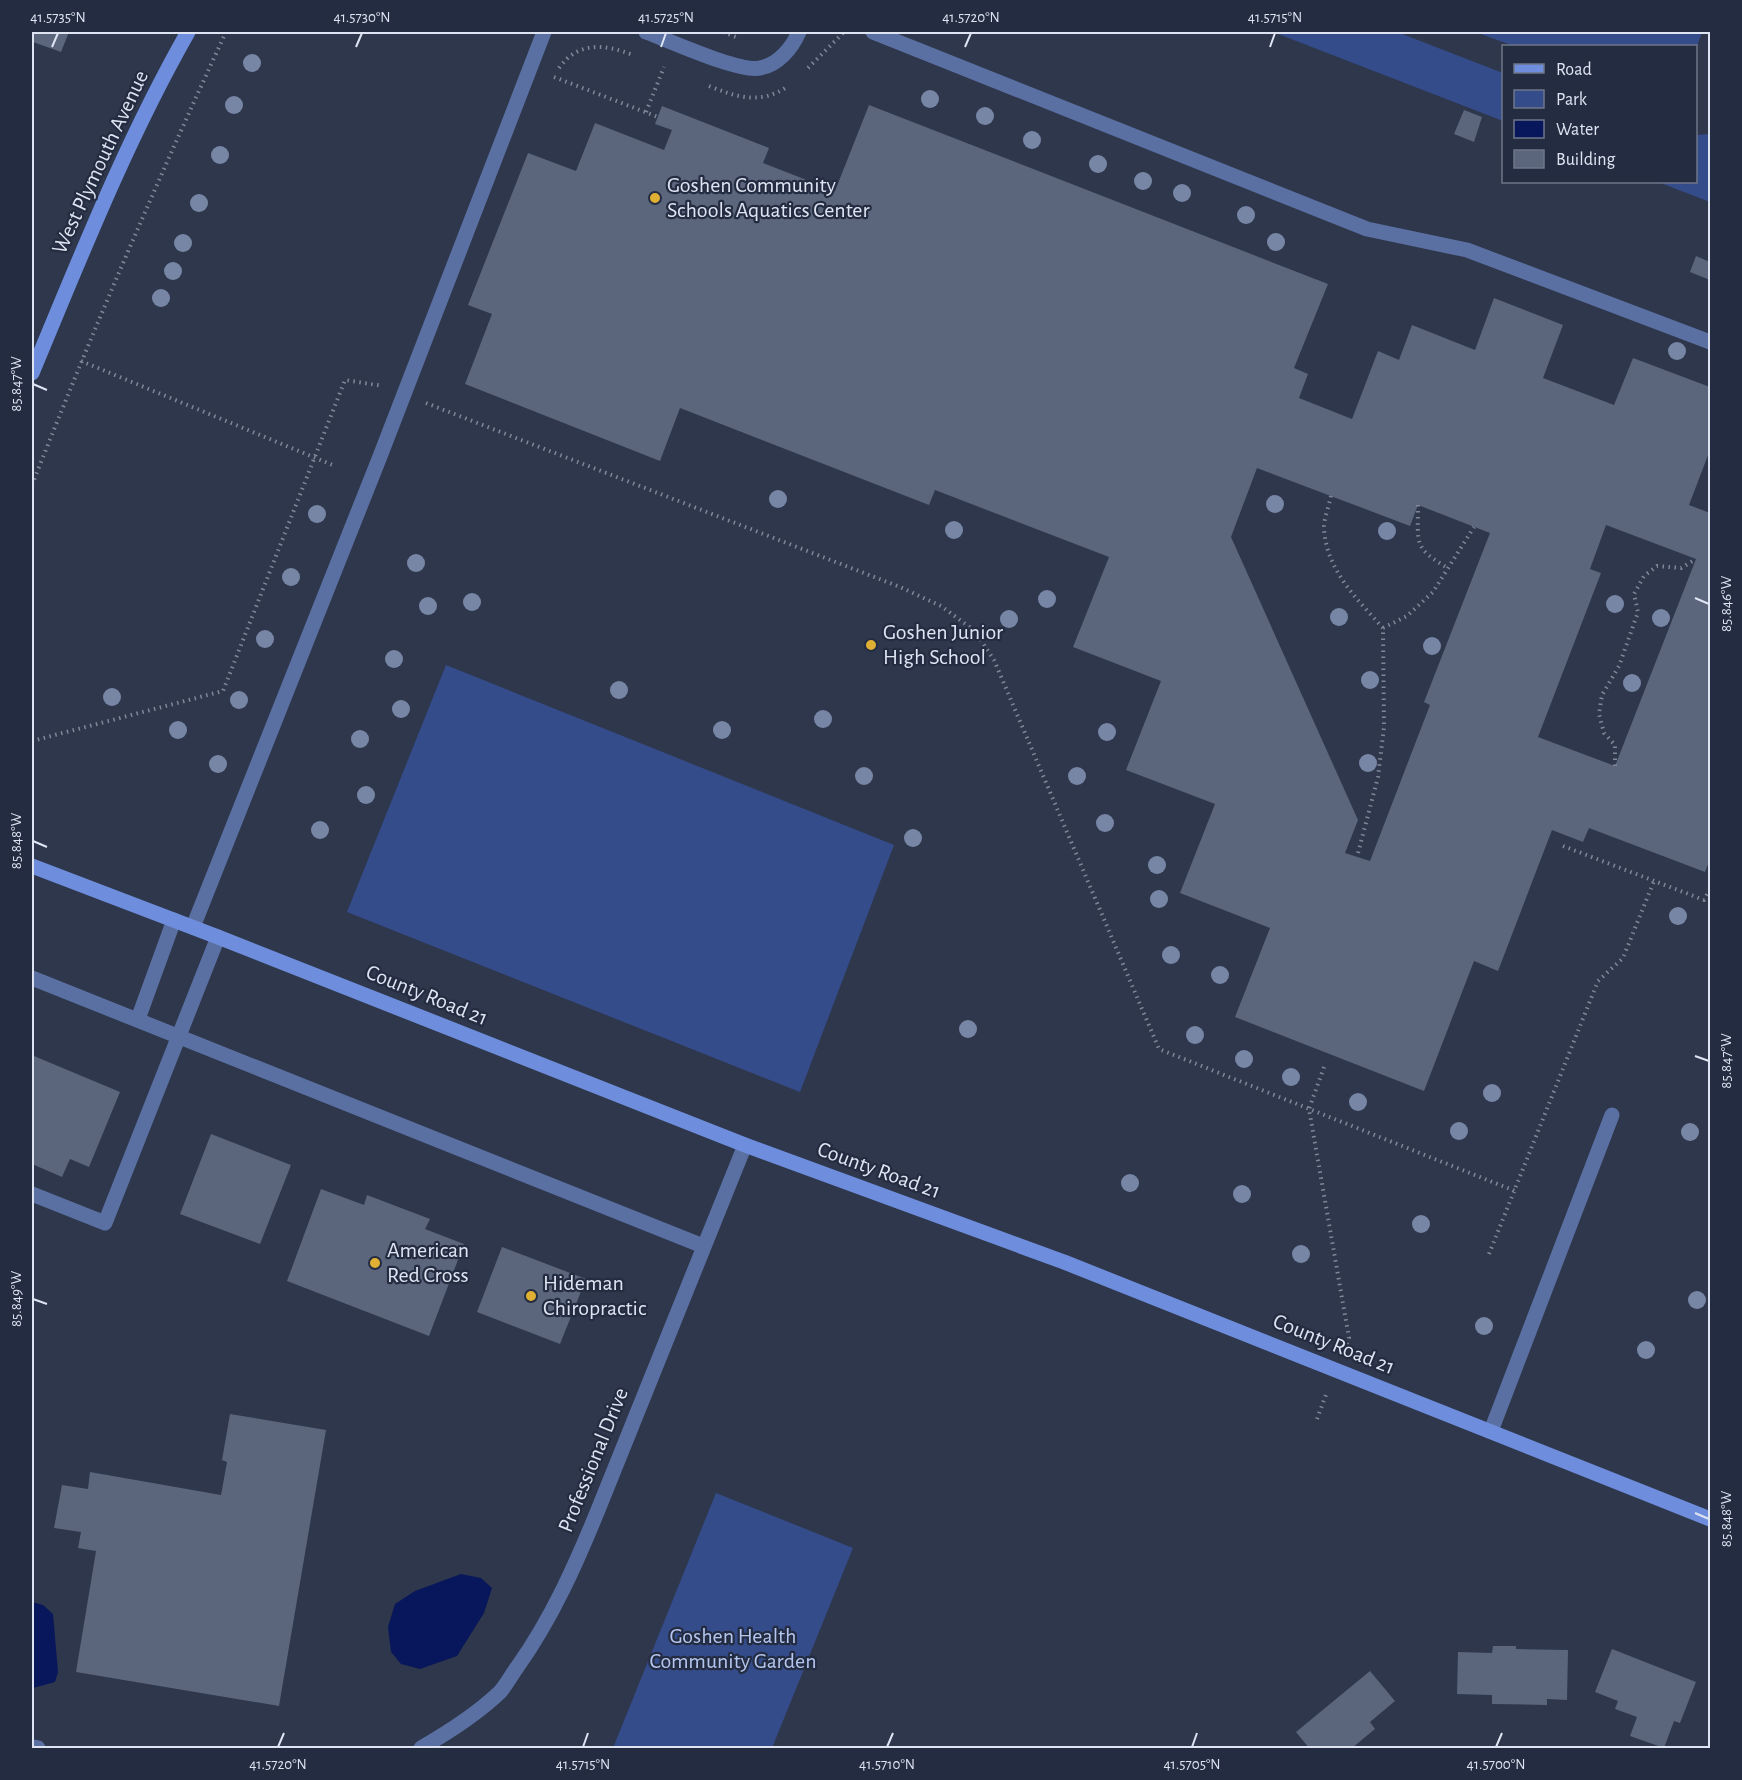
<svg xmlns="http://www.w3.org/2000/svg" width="1742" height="1780" viewBox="0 0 1742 1780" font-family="'Alegreya Sans',sans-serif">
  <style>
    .green { fill: #354c8b }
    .water { fill: #08175b }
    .building { fill: #5b657c; fill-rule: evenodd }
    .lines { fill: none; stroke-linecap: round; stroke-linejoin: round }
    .path { stroke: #808799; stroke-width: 4; stroke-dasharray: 1.5 4.5; stroke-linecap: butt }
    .lane { stroke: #5b70a2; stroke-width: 15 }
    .street { stroke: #5b70a2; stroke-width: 15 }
    .secondary { stroke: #6e8edd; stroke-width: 15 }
    .tree { fill: #7886a6 }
    .ticks { fill: none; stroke: #dee4f2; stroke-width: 2 }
    .poi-dot { fill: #e0b034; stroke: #242c41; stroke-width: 2 }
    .labels { text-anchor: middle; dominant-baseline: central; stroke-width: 4.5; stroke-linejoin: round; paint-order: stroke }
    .street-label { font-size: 22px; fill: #dee4f2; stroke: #242c41 }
    .poi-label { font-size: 22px; fill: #dee4f2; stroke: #242c41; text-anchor: start }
    .park-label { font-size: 22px; fill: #b4c6ef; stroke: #242c41 }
    .neatline { fill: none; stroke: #dee4f2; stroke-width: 2 }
    .ticks-label { font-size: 15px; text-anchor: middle; fill: #dee4f2 }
  </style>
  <rect width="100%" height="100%" fill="#2e374c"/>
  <!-- green -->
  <path class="green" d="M1273 32H1397L1503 73V121Z
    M1475 32H1702L1696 49V46H1514Z
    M1710 134V202L1658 182H1696V135Z
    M446 665 894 845 800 1092 347 912Z
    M716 1493 853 1548 772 1748H613Z"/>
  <!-- water -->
  <path class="water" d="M461 1574 481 1578 492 1588 484 1613 457 1656 420 1669 401 1664 391 1652 388 1627 395 1604 415 1591Z
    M32 1602 43 1605 53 1614 58 1672 55 1682 33 1688H32Z"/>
  <!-- building -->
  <path class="building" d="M32 32H69L61 52 33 42 32 46Z
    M869 105 1328 284 1294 368 1308 374 1299 398 1352 419 1378 351 1399 360 1412 325 1475 350 1494 298 1563 325 1543 378 1614 405 1633 358 1710 387V450L1689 505 1710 513V859L1705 872 1589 828 1583 842 1552 830 1498 971 1474 961 1424 1091 1235 1017 1270 928 1180 893 1215 804 1126 770 1161 681 1073 647 1109 557 935 490 929 505 680 408 660 461 465 384 492 314 468 305 528 153 576 171 595 123 664 150 672 130 655 124 662 106 769 148 763 163 835 191ZM1257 468 1410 526 1418 505 1490 533 1424 702 1430 705 1370 861 1345 853 1358 820 1231 537ZM1606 525 1696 559 1615 766 1538 737 1601 573 1590 569Z
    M1464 110 1482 117 1474 142 1454 134Z
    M1696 256 1710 262V280L1690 272Z
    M34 1056 120 1092 89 1167 70 1159 62 1177 32 1164V1063Z
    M211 1134 291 1165 260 1244 180 1214Z
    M321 1189 364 1205 367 1195 430 1219 425 1229 464 1244 429 1336 287 1281Z
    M502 1247 586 1279 560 1344 477 1312Z
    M230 1414 326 1430 279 1706 76 1672 96 1551 78 1548 81 1532 54 1528 62 1485 88 1489 90 1472 221 1495 227 1462 222 1460Z
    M1493 1646H1516V1649L1568 1650 1567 1700 1547 1699V1705L1492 1704V1695L1457 1694 1458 1652 1492 1653Z
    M1612 1649 1696 1682 1680 1723 1674 1721 1664 1748 1630 1736 1637 1717 1615 1709 1618 1701 1595 1692Z
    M1370 1671 1395 1701 1370 1722 1375 1729 1352 1748H1309L1296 1732Z"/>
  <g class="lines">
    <!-- path -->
    <path class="path" d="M723 32 736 37
      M559 68C578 41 605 44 633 55
      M808 68 844 32
      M554 77 658 117
      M709 86C737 97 759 105 787 87
      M646 112 664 67
      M81 361 335 466
      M426 403 900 587 941 606 975 631 994 660 1159 1049 1515 1191
      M32 485C92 332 157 181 226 32
      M1331 496C1329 506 1324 518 1324 528 1326 570 1357 599 1383 628L1384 727 1378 777 1357 857
      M1418 505C1418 545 1413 547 1449 569
      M1383 628 1407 616 1433 592 1474 527
      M32 741 223 691 345 380 383 386
      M1615 766V745L1604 733 1599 714 1602 695 1619 666 1638 612 1634 594 1644 576 1657 566 1681 568 1696 559
      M1563 846 1704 900 1710 889
      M1324 1067 1309 1109 1349 1338 1345 1349
      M1489 1254 1598 981 1623 958 1654 881
      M1317 1419 1327 1392"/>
    <!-- lane -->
    <path class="lane" d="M646 32C668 40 740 73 760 68 778 65 792 48 799 32
      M873 32 1367 229 1467 250 1710 342
      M193 927 379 459 544 32
      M32 978 703 1246
      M138 1019 174 920
      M32 1194 105 1223 218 937
      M1491 1431 1612 1115"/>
    <!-- street -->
    <path class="street" d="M32 1747 38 1748
      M421 1748C449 1732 476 1715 500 1692 507 1684 512 1674 518 1666 552 1618 576 1564 598 1510L745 1145"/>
    <!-- secondary -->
    <path class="secondary" d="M32 373C80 258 126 141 188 32
      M32 866 218 937 745 1145 1064 1262 1710 1519"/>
  </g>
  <!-- trees -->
  <g class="tree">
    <circle cx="252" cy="63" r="9"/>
    <circle cx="930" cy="99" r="9"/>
    <circle cx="234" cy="105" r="9"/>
    <circle cx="985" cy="116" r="9"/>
    <circle cx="1032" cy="140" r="9"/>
    <circle cx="220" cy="155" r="9"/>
    <circle cx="1098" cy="164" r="9"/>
    <circle cx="1143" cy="181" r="9"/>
    <circle cx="1182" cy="193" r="9"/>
    <circle cx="199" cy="203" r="9"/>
    <circle cx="1246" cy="215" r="9"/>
    <circle cx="1276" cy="242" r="9"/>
    <circle cx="183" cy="243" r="9"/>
    <circle cx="173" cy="271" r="9"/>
    <circle cx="161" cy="298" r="9"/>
    <circle cx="1677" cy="351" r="9"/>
    <circle cx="778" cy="499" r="9"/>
    <circle cx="1275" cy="504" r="9"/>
    <circle cx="317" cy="514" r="9"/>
    <circle cx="954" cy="530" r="9"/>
    <circle cx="1387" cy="531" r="9"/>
    <circle cx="416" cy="563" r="9"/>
    <circle cx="291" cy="577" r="9"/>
    <circle cx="1047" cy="599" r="9"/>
    <circle cx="472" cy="602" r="9"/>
    <circle cx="1615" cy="604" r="9"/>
    <circle cx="428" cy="606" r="9"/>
    <circle cx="1339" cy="617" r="9"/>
    <circle cx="1661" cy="618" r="9"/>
    <circle cx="1009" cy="619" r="9"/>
    <circle cx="265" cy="639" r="9"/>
    <circle cx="1432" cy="646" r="9"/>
    <circle cx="394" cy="659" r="9"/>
    <circle cx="1370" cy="680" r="9"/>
    <circle cx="1632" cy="683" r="9"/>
    <circle cx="619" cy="690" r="9"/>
    <circle cx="112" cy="697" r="9"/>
    <circle cx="239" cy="700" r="9"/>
    <circle cx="401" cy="709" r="9"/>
    <circle cx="823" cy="719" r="9"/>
    <circle cx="178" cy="730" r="9"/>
    <circle cx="722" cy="730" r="9"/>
    <circle cx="1107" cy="732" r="9"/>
    <circle cx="360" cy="739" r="9"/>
    <circle cx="1368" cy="763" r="9"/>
    <circle cx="218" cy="764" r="9"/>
    <circle cx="864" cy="776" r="9"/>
    <circle cx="1077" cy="776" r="9"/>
    <circle cx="366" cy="795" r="9"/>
    <circle cx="1105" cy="823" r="9"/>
    <circle cx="320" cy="830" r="9"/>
    <circle cx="913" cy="838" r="9"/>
    <circle cx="1157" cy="865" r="9"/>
    <circle cx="1159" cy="899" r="9"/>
    <circle cx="1678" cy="916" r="9"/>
    <circle cx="1171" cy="955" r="9"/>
    <circle cx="1220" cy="975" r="9"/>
    <circle cx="968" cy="1029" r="9"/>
    <circle cx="1195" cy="1035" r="9"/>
    <circle cx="1244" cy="1059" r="9"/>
    <circle cx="1291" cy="1077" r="9"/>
    <circle cx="1492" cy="1093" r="9"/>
    <circle cx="1358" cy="1102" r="9"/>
    <circle cx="1459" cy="1131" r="9"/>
    <circle cx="1690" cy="1132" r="9"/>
    <circle cx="1130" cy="1183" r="9"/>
    <circle cx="1242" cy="1194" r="9"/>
    <circle cx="1421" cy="1224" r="9"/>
    <circle cx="1301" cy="1254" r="9"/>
    <circle cx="1697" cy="1300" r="9"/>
    <circle cx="1484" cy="1326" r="9"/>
    <circle cx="1646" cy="1350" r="9"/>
  </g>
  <!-- ticks -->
  <path class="ticks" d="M52 47 58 33M356 47 362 33M661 47 666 33M965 47 971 33M1270 47 1275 33M33 384 47 390M1695 598 1709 604M33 841 47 847M1695 1056 1709 1061M33 1299 47 1304M1695 1513 1709 1519M278 1747 284 1733M583 1747 588 1733M887 1747 893 1733M1192 1747 1197 1733M1496 1747 1502 1733"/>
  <!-- markers -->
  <g class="poi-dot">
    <circle cx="655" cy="198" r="6"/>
    <circle cx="871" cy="645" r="6"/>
    <circle cx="375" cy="1263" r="6"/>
    <circle cx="531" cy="1296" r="6"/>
  </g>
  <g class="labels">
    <!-- street labels -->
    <g class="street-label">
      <text transform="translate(100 162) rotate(-65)">West Plymouth Avenue</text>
      <text transform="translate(427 995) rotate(22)">County Road 21</text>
      <text transform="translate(879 1170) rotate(20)">County Road 21</text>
      <text transform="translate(1334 1344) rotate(22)">County Road 21</text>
      <text transform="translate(593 1460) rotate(-68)">Professional Drive</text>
    </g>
    <!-- poi labels -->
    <g class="poi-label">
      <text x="667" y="185">Goshen Community<tspan x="667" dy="25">Schools Aquatics Center</tspan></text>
      <text x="883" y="632">Goshen Junior<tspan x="883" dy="25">High School</tspan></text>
      <text x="387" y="1250">American<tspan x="387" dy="25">Red Cross</tspan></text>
      <text x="543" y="1283">Hideman<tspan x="543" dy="25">Chiropractic</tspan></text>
    </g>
    <!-- park labels -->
    <g class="park-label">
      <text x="733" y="1636">Goshen Health<tspan x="733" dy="25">Community Garden</tspan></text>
    </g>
  </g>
  <!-- border -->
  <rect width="1742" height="1780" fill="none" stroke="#242c41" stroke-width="66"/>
  <!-- legend -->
  <rect x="1502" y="45" width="195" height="138" fill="#242c41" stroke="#6e7688" stroke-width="1.5"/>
  <rect x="1514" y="64" width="30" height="9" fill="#6e8edd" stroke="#6e7688" stroke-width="1.5"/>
  <text x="1556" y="75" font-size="18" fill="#dee4f2">Road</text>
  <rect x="1514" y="90" width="30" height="18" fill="#354c8b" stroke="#6e7688" stroke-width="1.5"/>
  <text x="1556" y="105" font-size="18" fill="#dee4f2">Park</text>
  <rect x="1514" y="120" width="30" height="18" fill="#08175b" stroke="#6e7688" stroke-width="1.5"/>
  <text x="1556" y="135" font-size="18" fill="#dee4f2">Water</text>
  <rect x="1514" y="150" width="30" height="18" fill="#5b657c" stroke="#6e7688" stroke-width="1.5"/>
  <text x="1556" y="165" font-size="18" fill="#dee4f2">Building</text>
  <rect x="33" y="33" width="1676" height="1714" class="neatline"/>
  <g class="ticks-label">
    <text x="58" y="22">41.5735°N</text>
    <text x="362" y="22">41.5730°N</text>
    <text x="666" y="22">41.5725°N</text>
    <text x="971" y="22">41.5720°N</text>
    <text x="1275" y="22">41.5715°N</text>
    <text transform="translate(16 384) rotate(-90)" y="5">85.847°W</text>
    <text transform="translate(1726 604) rotate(-90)" y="5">85.846°W</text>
    <text transform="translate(16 841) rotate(-90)" y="5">85.848°W</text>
    <text transform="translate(1726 1061) rotate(-90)" y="5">85.847°W</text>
    <text transform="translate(16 1299) rotate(-90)" y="5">85.849°W</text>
    <text transform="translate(1726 1519) rotate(-90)" y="5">85.848°W</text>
    <text x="278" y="1769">41.5720°N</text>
    <text x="583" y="1769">41.5715°N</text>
    <text x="887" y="1769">41.5710°N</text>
    <text x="1192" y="1769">41.5705°N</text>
    <text x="1496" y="1769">41.5700°N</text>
  </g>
</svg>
